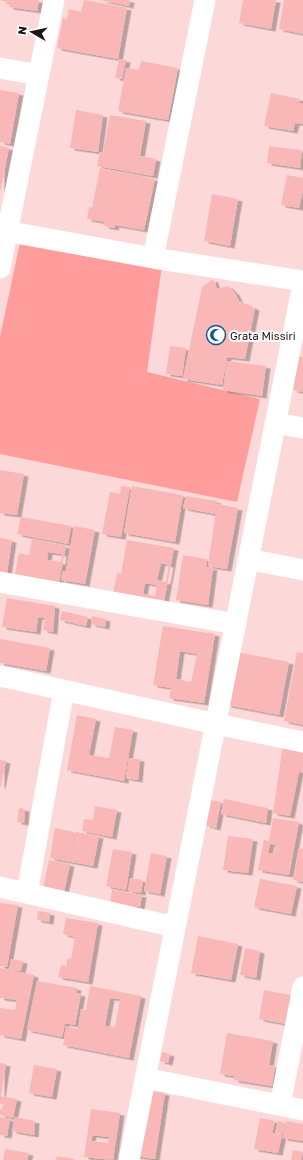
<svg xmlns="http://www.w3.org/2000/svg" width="303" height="1160" viewBox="0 0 303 1160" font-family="'Golos Text',sans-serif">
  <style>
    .green { fill: #ff9c9c }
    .building { fill: #f9b8b7; fill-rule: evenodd; filter: url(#shadow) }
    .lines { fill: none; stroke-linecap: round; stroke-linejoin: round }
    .minor { stroke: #fff; stroke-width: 21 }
    .labels { text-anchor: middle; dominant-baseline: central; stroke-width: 4; stroke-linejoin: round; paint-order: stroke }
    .poi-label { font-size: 11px; fill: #1f1413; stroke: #fff; text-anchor: start }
  </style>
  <defs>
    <filter id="shadow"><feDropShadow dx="4.5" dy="2.5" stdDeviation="0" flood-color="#0004"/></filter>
  </defs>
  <rect width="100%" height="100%" fill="#fcd9d8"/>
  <!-- green -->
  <path class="green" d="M21 238 162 265 147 372 260 399 237 502 0 454V337Z"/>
  <!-- building -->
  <path class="building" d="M0 0H39L37 11 9 7 10 3Z
    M84 0 127 8 118 59 57 48 63 18 67 19 69 9 81 12Z
    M100 0H130L129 6Z
    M243 0H276L271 29 239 23Z
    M284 0H303V34L279 29Z
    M119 59 126 60 122 79 115 78Z
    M141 61 178 68 168 120 118 111 126 68 139 70Z
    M0 90 19 93 10 144 0 142Z
    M271 93 300 99 299 103 303 104V124L295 123 293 131 264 126Z
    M76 110 103 115 98 152 70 148Z
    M110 115 146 121 140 156 156 159 153 176 97 166 100 152 103 153Z
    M0 146 9 148 1 189H0Z
    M269 146 302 150 300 168 267 163Z
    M100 168 155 179 144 230 115 225 114 228 104 226 105 222 87 219 89 207 92 208Z
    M287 175 303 178V190L299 208 281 205Z
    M212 194 238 199 230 246 204 241Z
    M213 279 217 289 228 286 235 293 239 301 255 308 245 359 227 357 222 385 183 379 202 287Z
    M170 346 186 348 182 376 166 374Z
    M299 356 303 357V392L293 390Z
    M227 361 266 366 262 396 223 390Z
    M0 470 24 474 17 515 0 513Z
    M121 486 130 487 121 537 102 534 110 492 120 494Z
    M132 486 183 495 175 542 124 533Z
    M186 496 217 501 215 514 183 508Z
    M217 504 238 508 227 569 208 566Z
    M21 517 71 526 68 544 17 534Z
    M74 526 95 530 85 584 61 580 63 571H66Z
    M0 538 12 540 7 573 0 572Z
    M32 539 66 546 59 582 15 574 19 553 29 555ZM48 552 62 554 61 562 47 560Z
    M127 540 174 548 164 602 113 593 117 573 121 574ZM161 563 169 565 166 582 157 580ZM145 583 157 585 155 596 143 594Z
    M183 555 207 559 206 567 213 568 208 605 176 600Z
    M7 598 55 606 53 632 43 630 45 618 38 617 36 632 2 627Z
    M62 611 88 617 86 626 60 620Z
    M92 616 106 619 105 627 91 624Z
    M163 626 215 634 204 703 169 698 171 688 153 685ZM180 651 197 654 191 682 176 679Z
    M0 639 50 648 46 671 0 663Z
    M237 652 289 662 279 715 227 705Z
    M297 652 303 653V725L284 721Z
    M77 715 96 719 89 755 109 758 115 727 133 730 124 781 67 770Z
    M283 744 303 748V773L299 772 290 816 273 813Z
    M129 758 140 759 138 780 126 778Z
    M0 760 6 761 1 786H0Z
    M224 799 268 808 266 823 221 814Z
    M211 800 221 802 216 828 205 825Z
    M95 806 117 810 112 837 82 831 84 819 93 820Z
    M19 808 25 809 24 823 17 822Z
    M273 818 299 822 289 875 258 870 264 840 269 841ZM270 844 276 845 274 854 268 853Z
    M55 828 75 832 71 862 50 858Z
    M76 832 99 836 93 866 71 862Z
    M228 836 253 839 248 873 223 870Z
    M299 848 303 849V882L293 880Z
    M113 849 132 852 126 890 106 886Z
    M151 853 167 856 160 894 144 891Z
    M49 860 70 864 64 892 43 888Z
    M130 878 143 880 141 893 128 891Z
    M260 879 297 886 291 914 254 907Z
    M112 890 142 895 140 907 110 903Z
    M0 903 18 905 7 967 0 966Z
    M38 911 50 913 49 922 37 920Z
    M66 918 98 923 88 982 58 977 61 965 66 966 68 958 71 959 75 937 63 934Z
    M198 936 238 944 231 980 191 973Z
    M245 948 260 951 256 978 240 975Z
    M11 959 23 961 21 971 9 970Z
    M0 968 34 975 21 1039 0 1035V1008L15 1010 17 1000 0 998Z
    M37 981 77 988 76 993 81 994 75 1025 65 1023 62 1037 27 1030Z
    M90 986 141 996 129 1058 63 1045 66 1026 78 1029 81 1009 86 1010ZM110 998 120 999 115 1027 105 1026Z
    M264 990 290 995 286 1024 259 1019Z
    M227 1033 273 1041 269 1065 275 1066 272 1086 234 1080V1076L220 1074Z
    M162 1052 170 1054 168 1063 160 1061Z
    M0 1063 6 1064 1 1096H0Z
    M34 1065 57 1069 52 1097 29 1093Z
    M146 1090 165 1093 155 1159 135 1156Z
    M0 1096 17 1099 13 1118 0 1115V1109H2L3 1104H0Z
    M91 1109 120 1113 113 1160 84 1157ZM92 1135 109 1137 108 1143 91 1141Z
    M0 1117 10 1119 7 1136 0 1135Z
    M15 1117 35 1121 34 1135 12 1131Z
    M260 1118 275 1121 272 1133 282 1135 278 1153 254 1149Z
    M278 1121 285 1123 283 1134 275 1133Z
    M286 1121 303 1124V1141L283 1138Z
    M5 1149 29 1153 27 1160H3Z
    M293 1150 303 1152 301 1160H291Z
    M57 1156 75 1159V1160H56Z"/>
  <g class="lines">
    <!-- minor -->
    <path class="minor" d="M0 68 39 75
      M0 230 153 258 303 281
      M153 258 205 0
      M0 268 54 0
      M275 423 303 428
      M248 559 303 570
      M0 582 236 624
      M0 676 216 724 303 742
      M0 887 175 927
      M27 893 64 690
      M145 1078 303 1110
      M280 1105 303 987
      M129 1160 303 284"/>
  </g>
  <!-- icons -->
  <defs>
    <g id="mosque-ring" transform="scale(1)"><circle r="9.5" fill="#fff" stroke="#105b8e" stroke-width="1.5"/><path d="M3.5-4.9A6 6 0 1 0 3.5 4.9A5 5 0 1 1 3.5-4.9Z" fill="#105b8e"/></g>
  </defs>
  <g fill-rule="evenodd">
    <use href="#mosque-ring" x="216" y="335"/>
  </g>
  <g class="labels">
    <!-- poi labels -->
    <g class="poi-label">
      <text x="230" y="335">Grata Missiri</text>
    </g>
  </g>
  <!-- north arrow -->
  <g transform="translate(32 32) rotate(279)" stroke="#ffffff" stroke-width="3" paint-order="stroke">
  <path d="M0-3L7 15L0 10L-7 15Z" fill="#1f1413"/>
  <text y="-6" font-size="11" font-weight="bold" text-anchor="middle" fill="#1f1413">N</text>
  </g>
</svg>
